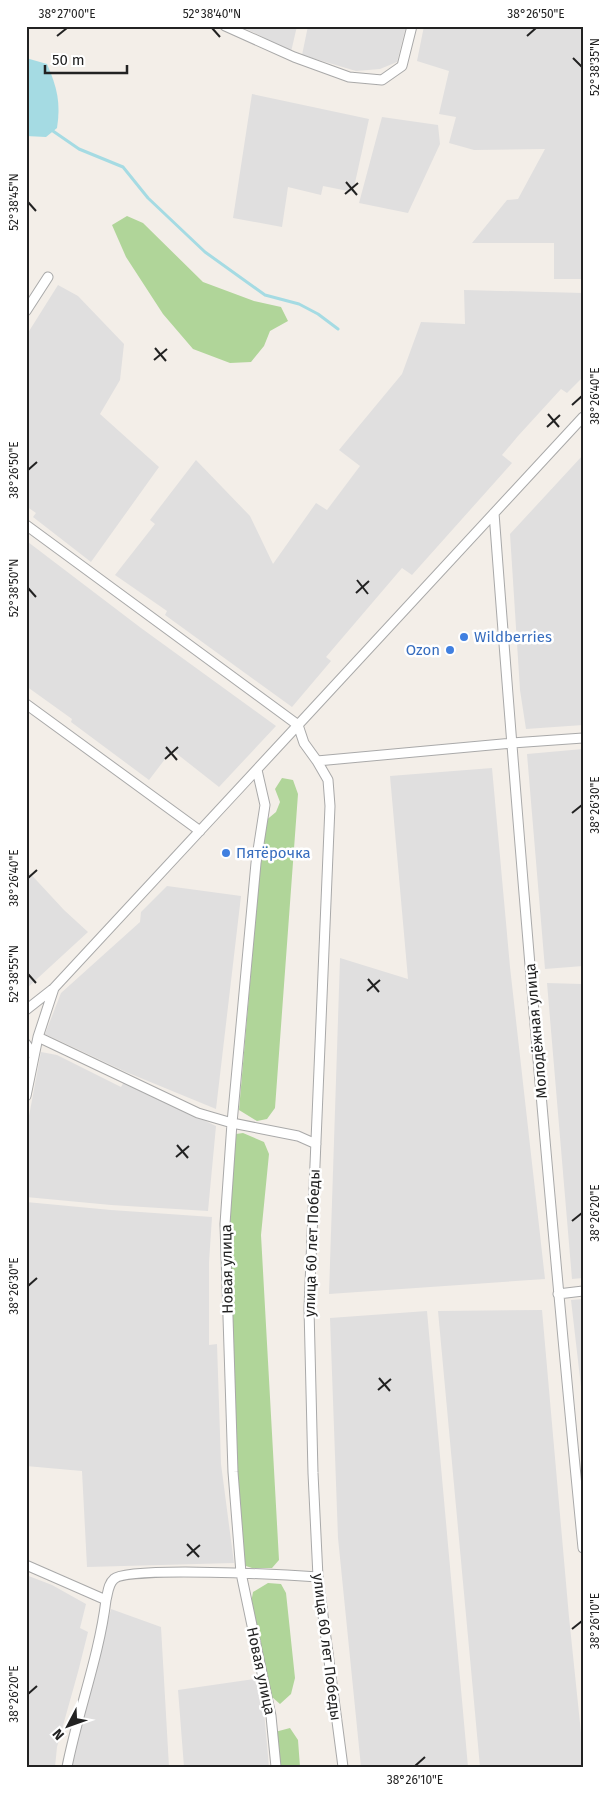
<svg xmlns="http://www.w3.org/2000/svg" width="609" height="1793" viewBox="0 0 609 1793" font-family="'Fira Sans',sans-serif">
  <style>
    .residential { fill: #e0dfdf }
    .forest { fill: #b0d599 }
    .water { fill: #a5dbe3 }
    .lines { fill: none; stroke-linecap: round; stroke-linejoin: round }
    .stream { stroke: #a5dbe3; stroke-width: 3 }
    .street-casing { stroke: #a9a9a9; stroke-width: 11 }
    .street { stroke: #fff; stroke-width: 9 }
    .ticks { fill: none; stroke: #222; stroke-width: 2 }
    .shop-dot { fill: #3f7fe0; stroke: #fff; stroke-width: 2 }
    .labels { text-anchor: middle; dominant-baseline: central; stroke-width: 5; stroke-linejoin: round; paint-order: stroke }
    .shop-label { font-size: 15px; fill: #366cbe; stroke: #fff; text-anchor: start }
    .street-label { font-size: 15px; fill: #222; stroke: #fff }
    .neatline { fill: none; stroke: #222; stroke-width: 2 }
    .ticks-label { font-size: 12px; text-anchor: middle; fill: #222 }
  </style>
  <rect width="100%" height="100%" fill="#f3eee8"/>
  <!-- residential -->
  <path class="residential" d="M239 26H297L291 52 257 34Z
    M308 26H406L397 62 380 69 356 71 302 55Z
    M424 26H583V279H554V243H472L507 200 518 199 545 149 474 150 449 143 456 117 439 114 449 71 417 61Z
    M252 94 369 119 353 192 323 186 321 195 288 187 282 227 233 218Z
    M382 117 438 125 440 144 408 213 359 203Z
    M58 285 78 296 124 344 120 380 100 414 159 467 91 562 33 517 36 513 26 506V336Z
    M464 290 583 293V377L567 393 561 389 518 436 502 455 512 463 412 575 402 568 326 657 331 661 292 707 165 615 167 611 115 575 155 524 150 520 196 460 250 516 273 564 316 503 327 510 360 466 339 450 402 374 421 322 465 324Z
    M583 455V725L526 729 520 690 510 534Z
    M28 542 141 628 276 726 219 787 172 750 149 780 71 722 72 719 26 686V543Z
    M583 749V966L545 969 527 754Z
    M492 768 510 967 545 1279 329 1294 340 958 408 979 390 776Z
    M26 869 64 910 88 932 26 989Z
    M167 886 241 896 216 1109 126 1072 45 1034 61 993 140 922 141 912Z
    M547 983 581 984 583 986V1278L572 1279Z
    M41 1052 57 1055 121 1087 124 1082 216 1126 208 1211 111 1205 26 1197V1132Z
    M26 1202 111 1210 212 1217 209 1262V1345L217 1344 221 1464 234 1563 87 1567 82 1471 26 1466Z
    M583 1299V1404L571 1300Z
    M542 1310 569 1617 583 1752V1767H480L438 1311Z
    M427 1311 468 1767H361L338 1538 330 1318Z
    M26 1575 52 1585 86 1604 80 1628 88 1632 78 1672 57 1747 55 1767H26Z
    M111 1609 161 1627 169 1767H70Z
    M261 1678 269 1767H184L178 1690Z"/>
  <!-- forest -->
  <path class="forest" d="M127 216 143 223 203 282 254 301 281 307 288 321 270 331 264 346 251 362 230 363 193 349 163 314 126 257 112 225Z
    M282 778 293 780 298 794 275 1108 267 1119 257 1121 239 1110 264 822 276 812 280 802 275 789Z
    M243 1133 264 1142 269 1154 261 1235 279 1560 272 1568H252L243 1565 236 1478 227 1228 236 1134Z
    M268 1583 281 1584 286 1593 295 1678 291 1694 280 1704 272 1697 251 1603 253 1592Z
    M290 1728 298 1740 300 1767H279L275 1732Z"/>
  <!-- water -->
  <path class="water" d="M26 58 47 64C57 87 61 103 57 128L46 137 26 136Z"/>
  <g class="lines">
    <!-- stream -->
    <path class="stream" d="M50 129 79 149 123 167 148 198 205 252 265 295 299 304 318 314 338 329"/>
    <!-- street casing -->
    <g class="street-casing">
      <path id="street" d="M225 26 294 57 349 77 382 80 402 66 412 26
        M26 311 48 277
        M494 513C520 858 549 1203 583 1548
        M26 525 298 725 583 417
        M26 704 200 831
        M298 725 304 743 317 761 328 780 330 806 309 1308 313 1473 318 1577 343 1767
        M317 761 512 743 583 738
        M257 770 265 805 256 863 232 1123 225 1224 233 1472 241 1573 271 1716 276 1767
        M26 1010 54 988 298 725
        M38 1037 198 1113 232 1123 298 1136 316 1144
        M26 1044 34 1056
        M26 1096 38 1037 54 988
        M558 1294 583 1291
        M26 1565 106 1600C108 1593 108 1584 114 1579 127 1566 290 1575 318 1577
        M67 1767C78 1711 99 1657 106 1600"/>
    </g>
    <!-- street -->
    <use href="#street" class="street"/>
  </g>
  <!-- ticks -->
  <path class="ticks" d="M212 28 220 37M57 36 67 28M527 36 536 28M573 58 582 67M346 182 357 195M345 194 358 183M28 202 36 211M155 348 166 361M154 360 167 349M572 405 582 396M548 414 559 427M547 427 560 415M28 470 37 462M357 580 368 594M28 588 36 597M356 593 369 581M166 747 177 760M165 759 178 747M572 813 582 805M28 878 37 870M28 974 36 983M368 979 379 992M367 991 380 980M177 1145 188 1158M176 1157 189 1146M572 1221 582 1213M28 1286 37 1278M379 1378 390 1391M378 1390 391 1379M187 1544 199 1557M187 1556 200 1545M572 1629 582 1621M28 1694 37 1686M415 1766 425 1757"/>
  <!-- markers -->
  <g class="shop-dot">
    <circle cx="464" cy="637" r="5"/>
    <circle cx="450" cy="650" r="5"/>
    <circle cx="226" cy="853" r="5"/>
  </g>
  <g class="labels">
    <!-- shop labels -->
    <g class="shop-label">
      <text x="474" y="637">Wildberries</text>
      <text x="440" y="650" text-anchor="end">Ozon</text>
      <text x="236" y="853">Пятёрочка</text>
    </g>
    <!-- street labels -->
    <g class="street-label">
      <text transform="translate(536 1031) rotate(-95)">Молодёжная улица</text>
      <text transform="translate(312 1243) rotate(-88)">улица 60 лет Победы</text>
      <text transform="translate(227 1269) rotate(-91)">Новая улица</text>
      <text transform="translate(327 1647) rotate(83)">улица 60 лет Победы</text>
      <text transform="translate(261 1671) rotate(78)">Новая улица</text>
    </g>
  </g>
  <!-- border -->
  <rect width="609" height="1793" fill="none" stroke="#ffffff" stroke-width="55"/>
  <!-- north arrow -->
  <g transform="translate(68 1726) rotate(229)" stroke="#ffffff" stroke-width="4" paint-order="stroke">
  <path d="M0-4L9 19L0 12L-9 19Z" fill="#222222"/>
  <text y="-8" font-size="14" font-weight="bold" text-anchor="middle" fill="#222222">N</text>
  </g>
  <!-- scale -->
  <path d="M45 65v8h82v-8" fill="none" stroke="#222222" stroke-width="2.5"/>
  <text x="52" y="65" font-size="15" fill="#222222" stroke="#ffffff" stroke-width="4" paint-order="stroke">50 m</text>
  <rect x="28" y="28" width="554" height="1738" class="neatline"/>
  <g class="ticks-label">
    <text x="67" y="18">38°27'00"E</text>
    <text x="212" y="18">52°38'40"N</text>
    <text x="536" y="18">38°26'50"E</text>
    <text transform="translate(595 67) rotate(-90)" y="4">52°38'35"N</text>
    <text transform="translate(14 202) rotate(-90)" y="4">52°38'45"N</text>
    <text transform="translate(595 396) rotate(-90)" y="4">38°26'40"E</text>
    <text transform="translate(14 470) rotate(-90)" y="4">38°26'50"E</text>
    <text transform="translate(14 588) rotate(-90)" y="4">52°38'50"N</text>
    <text transform="translate(595 805) rotate(-90)" y="4">38°26'30"E</text>
    <text transform="translate(14 878) rotate(-90)" y="4">38°26'40"E</text>
    <text transform="translate(14 974) rotate(-90)" y="4">52°38'55"N</text>
    <text transform="translate(595 1213) rotate(-90)" y="4">38°26'20"E</text>
    <text transform="translate(14 1286) rotate(-90)" y="4">38°26'30"E</text>
    <text transform="translate(595 1621) rotate(-90)" y="4">38°26'10"E</text>
    <text transform="translate(14 1694) rotate(-90)" y="4">38°26'20"E</text>
    <text x="415" y="1784">38°26'10"E</text>
  </g>
</svg>
